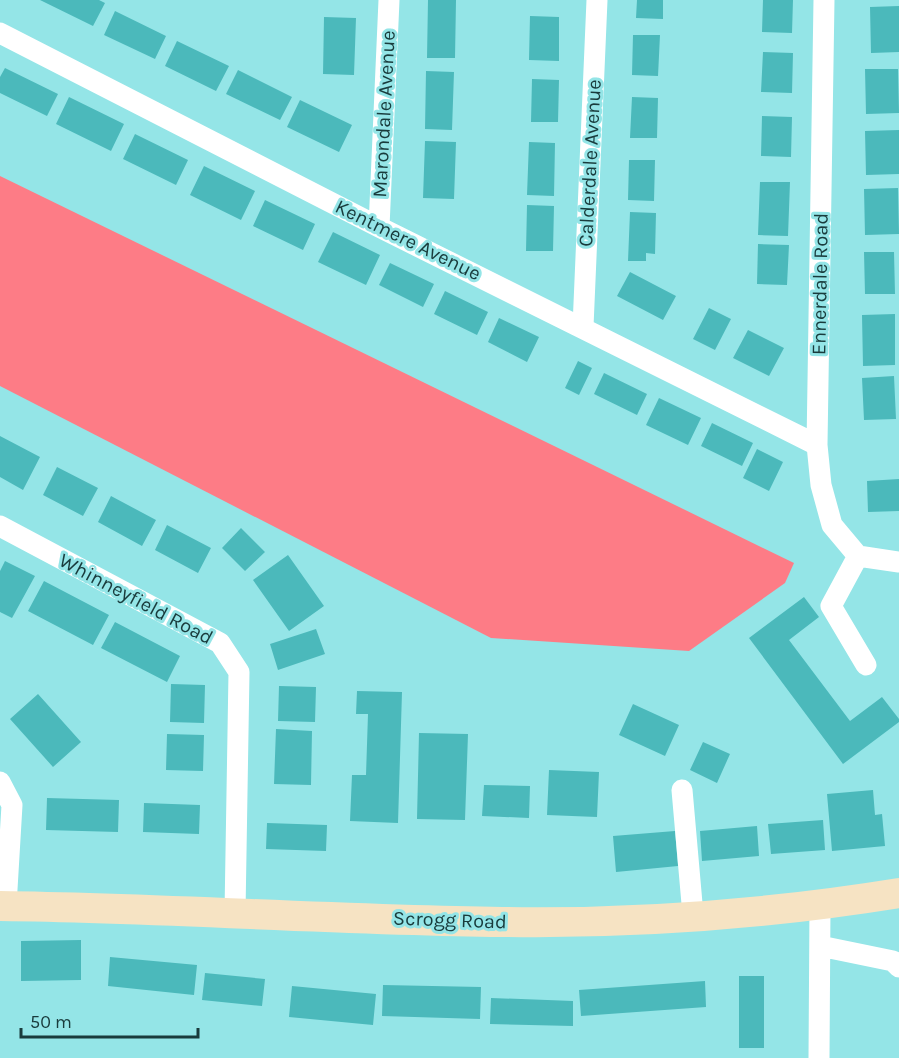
<svg xmlns="http://www.w3.org/2000/svg" width="899" height="1058" viewBox="0 0 899 1058" font-family="Karla,sans-serif">
  <style>
    .green { fill: #fd7c86 }
    .building { fill: #4bb9bb }
    .lines { fill: none; stroke-linecap: round; stroke-linejoin: round }
    .street { stroke: #fff; stroke-width: 21 }
    .secondary { stroke: #f6e3c3; stroke-width: 30 }
    .labels { text-anchor: middle; dominant-baseline: central; stroke-width: 6; stroke-linejoin: round; paint-order: stroke }
    .street-label { font-size: 20px; fill: #193b3c; stroke: #94e5e7 }
  </style>
  <rect width="100%" height="100%" fill="#94e5e7"/>
  <!-- green -->
  <path class="green" d="M0 176 794 563 785 583 689 651 491 638 0 386Z"/>
  <!-- building -->
  <path class="building" d="M40 0H99L105 3 93 26Z
    M428 0H456L455 58H427Z
    M637 0H663V19L636 18Z
    M763 0H793L792 33 762 32Z
    M899 6V52L871 53 870 7Z
    M115 11 166 36 155 59 104 35Z
    M530 16 559 17V61L529 60Z
    M324 17 356 18 354 75 323 74Z
    M633 35H660L658 76 632 75Z
    M177 41 229 66 216 91 165 66Z
    M763 52 793 53 792 93 761 92Z
    M5 68 58 94 47 116 0 93V77Z
    M865 69H898L899 113 866 114Z
    M238 70 292 97 280 120 226 94Z
    M426 71 454 72 452 130 425 129Z
    M532 79 559 80 558 122H531Z
    M69 97 124 124 111 151 56 124Z
    M632 97 658 98 657 138H630Z
    M300 100 352 125 339 152 287 127Z
    M762 116 792 117 791 157 761 156Z
    M899 130V174L866 175 865 131Z
    M135 134 188 160 176 185 123 159Z
    M425 141 456 142 454 199 423 198Z
    M529 142 555 143 554 196 527 195Z
    M629 160H655L654 201 628 200Z
    M204 166 255 191 241 220 190 195Z
    M760 182H790L788 236 758 235Z
    M898 188 899 234 865 235 864 189Z
    M265 200 315 224 303 250 253 226Z
    M527 205 554 206 553 251H526Z
    M630 212 656 213 655 254 646 253V261H628Z
    M333 232 380 255 366 285 318 262Z
    M758 244 789 245 787 285 757 284Z
    M864 252H894L895 294H865Z
    M390 263 434 284 423 307 379 285Z
    M630 272 676 296 663 320 617 296Z
    M445 291 488 312 477 335 434 314Z
    M709 308 731 319 715 350 693 339Z
    M895 314V365L863 366 862 315Z
    M499 318 539 337 527 362 488 342Z
    M748 330 784 348 769 376 733 358Z
    M578 361 592 368 579 395 565 388Z
    M604 373 647 394 637 415 594 394Z
    M894 376 896 419 864 420 862 378Z
    M659 398 701 418 688 445 646 425Z
    M712 423 753 443 742 466 701 446Z
    M0 436 40 457 23 490 0 477Z
    M757 449 783 462 769 491 743 478Z
    M57 467 98 488 83 516 43 495Z
    M899 479V511L868 512 867 481Z
    M111 496 156 520 142 546 98 522Z
    M167 525 211 548 198 573 155 550Z
    M241 528 265 552 245 571 222 548Z
    M288 555 324 606 289 631 253 580Z
    M5 561 35 576 12 618 0 612V571Z
    M44 581 109 615 93 645 28 611Z
    M804 597 819 617 789 640 850 721 882 697 899 719V722L843 764 749 638Z
    M115 622 180 656 167 682 101 648Z
    M316 629 325 654 278 670 270 644Z
    M171 684 205 685 204 723 170 722Z
    M279 686 316 687 315 722 278 721Z
    M357 691 402 692 398 823 350 821 352 775H366L368 714H356Z
    M38 694 81 742 53 767 10 719Z
    M633 704 679 725 665 756 619 735Z
    M276 729 312 731 311 785 274 784Z
    M419 733 468 734 465 820 417 819Z
    M167 734 204 735 203 771 166 770Z
    M703 742 730 754 717 783 690 770Z
    M549 770 599 772 597 817 547 815Z
    M484 785 530 786 529 818 482 816Z
    M873 790 875 815 882 814 885 846 832 851 827 794Z
    M47 798 119 800 118 832 46 830Z
    M144 803 200 805 199 834 143 832Z
    M823 820 825 850 771 854 768 824Z
    M267 823 327 825 326 851 266 849Z
    M757 826 759 856 702 861 700 831Z
    M675 831 678 866 616 872 613 836Z
    M81 940V980L21 981V941Z
    M110 957 197 965 194 995 108 986Z
    M205 973 265 979 262 1006 202 1000Z
    M739 976H764V1048H739Z
    M705 981 706 1007 581 1016 579 990Z
    M383 985 481 987 480 1019 382 1016Z
    M292 986 376 994 373 1025 289 1017Z
    M491 998 573 1001V1026L490 1024Z"/>
  <g class="lines">
    <!-- street -->
    <path class="street" d="M824 0 817 445 821 485 832 525 858 556
      M0 33 379 227 817 445
      M379 227 389 0
      M583 327 597 0
      M0 526 220 643 239 672 235 913
      M858 556 831 606 866 665
      M858 556 899 562
      M0 782 12 805 6 906
      M682 790 693 915
      M820 946 893 961 899 967
      M819 1058 820 906"/>
    <!-- secondary -->
    <path class="secondary" d="M0 906C167 908 335 920 502 922 634 924 769 914 899 893"/>
  </g>
  <g class="labels">
    <!-- street labels -->
    <g class="street-label">
      <text transform="translate(384 114) rotate(-87)">Marondale Avenue</text>
      <text transform="translate(590 163) rotate(-87)">Calderdale Avenue</text>
      <text transform="translate(408 240) rotate(26)">Kentmere Avenue</text>
      <text transform="translate(820 284) rotate(-89)">Ennerdale Road</text>
      <text transform="translate(136 599) rotate(28)">Whinneyfield Road</text>
      <text transform="translate(450 920) rotate(2)">Scrogg Road</text>
    </g>
  </g>
  <!-- scale -->
  <path d="M21 1028v9h177v-9" fill="none" stroke="#193b3c" stroke-width="3"/>
  <text x="30" y="1028" font-size="18" fill="#193b3c" stroke="#94e5e7" stroke-width="4.5" paint-order="stroke">50 m</text>
</svg>
